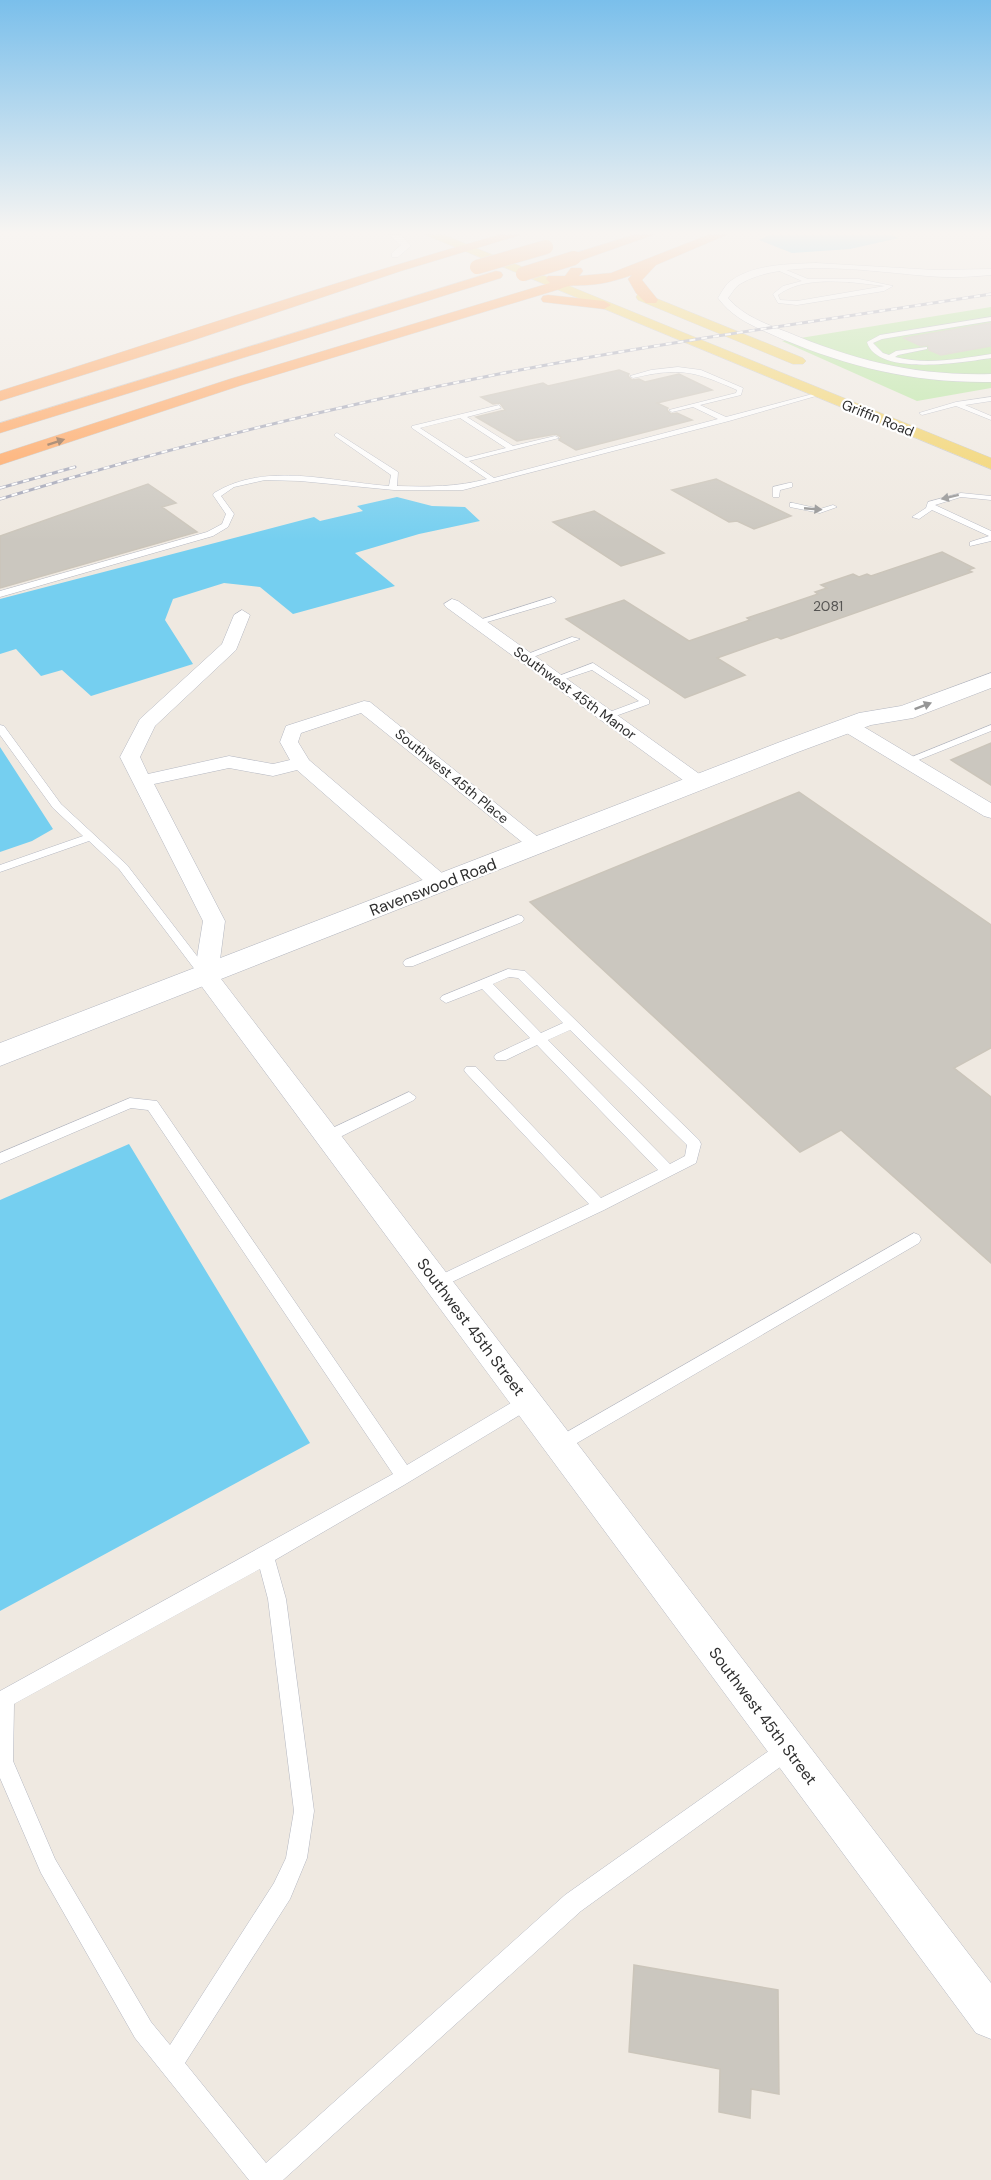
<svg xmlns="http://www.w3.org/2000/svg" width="991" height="2180" viewBox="0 0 991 2180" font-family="'DM Sans',sans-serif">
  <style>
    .green { fill: #b6e59e }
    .water { fill: #75cff0 }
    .building { fill: #cbc7bf; stroke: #cbc5ba; stroke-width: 1.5 }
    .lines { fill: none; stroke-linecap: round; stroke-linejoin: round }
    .service-casing { stroke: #b4b7c1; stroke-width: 1 }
    .minor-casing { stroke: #b4b7c1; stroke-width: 1 }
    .tertiary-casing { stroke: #b4b7c1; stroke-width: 1 }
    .primary-casing { stroke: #c9c9c9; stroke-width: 1 }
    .motorway-casing { stroke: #c9c9c9; stroke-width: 1 }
    .service { fill: #fff; fill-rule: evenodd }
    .minor { fill: #fff; fill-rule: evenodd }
    .tertiary { fill: #fff; fill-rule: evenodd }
    .primary { fill: #f2d163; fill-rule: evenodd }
    .motorway { fill: #ffa35c; fill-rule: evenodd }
    .rail-casing { stroke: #a3a6b8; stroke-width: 3 }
    .rail { stroke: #fff; stroke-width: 2; stroke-dasharray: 6; stroke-linecap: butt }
    .motorway-bridge-casing { stroke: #c9c9c9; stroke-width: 15; stroke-linecap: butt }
    .motorway-bridge { stroke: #ffa35c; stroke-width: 14 }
    .oneway { fill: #8c6343 }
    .oneway2 { fill: #969696 }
    .labels { text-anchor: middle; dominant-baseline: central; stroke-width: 4.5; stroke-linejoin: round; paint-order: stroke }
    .far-street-label { font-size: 14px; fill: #2e2e2e; stroke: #fff }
    .number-label { font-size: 14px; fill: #555452 }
    .street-label { font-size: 16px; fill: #2e2e2e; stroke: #fff }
  </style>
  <rect width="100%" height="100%" fill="#efe9e1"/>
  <!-- green -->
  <path class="green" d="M991 307V388L917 401 782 341Z"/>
  <!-- water -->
  <path class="water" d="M769 235H891L899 238 850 249 792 253 759 240Z
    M397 497 432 506 465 507 480 521 419 534 355 553 395 586 293 614 260 587 224 583 173 599 165 620 193 664 91 696 62 670 41 676 16 649 0 654V599L314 517 320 521 363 511 357 506Z
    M0 747 53 829 32 841 0 852Z
    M129 1144 310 1443 0 1611V1200Z"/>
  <!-- building -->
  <path class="building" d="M991 323V346L941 355 929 350 928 345 921 346 904 338Z
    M619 370 629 374 628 376 632 380 639 379 645 382 679 374 712 390 657 403 668 408 667 410 671 414 677 413 692 420 576 450 559 440 561 437 556 434 517 441 476 417 505 410 500 403 493 404 481 397 543 383 548 386Z
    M716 479 791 516 754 529 737 521 729 522 672 490Z
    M148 484 176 503 162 507 197 532 0 588V536Z
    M594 511 664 553 621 566 553 522Z
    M942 552 974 568 968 570 972 572 781 639 777 637 717 658 745 675 685 698 566 619 624 600 689 641 750 620 747 618 818 594 815 592 827 588 821 585 853 574 859 577 867 574 871 576Z
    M991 743V785L951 760Z
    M799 792 991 925V1048L954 1068 991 1097V1263L841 1130 800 1152 530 902Z
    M634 1965 778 1990 779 2094 751 2089 750 2118 719 2112 720 2069 629 2052Z"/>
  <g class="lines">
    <!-- service casing -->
    <g class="service-casing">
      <path id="service" d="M779 267 808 279H859L893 286 884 291 797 305 778 303 773 294 783 286 802 281 777 270ZM849 282 885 286 797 301 780 300 778 295C798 280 825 281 849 282Z
        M991 317V321L882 339 873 343 883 353 889 355 896 351 927 347V349L898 355 895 357C926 365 959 359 991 354V358C965 362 877 377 867 342L880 335Z
        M678 367 701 370 743 388 741 395 700 405 726 417 820 392 823 394 729 421 463 490H394L300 481 265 480 234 487 221 496 234 514 228 527 213 536 0 597V591L207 532 222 524 226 514 213 495 214 493C266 461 332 482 389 486L391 475 335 436V434L337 433 398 472 397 486C428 487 457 487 487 479L412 428V426L499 405 501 408 467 417 513 446 555 436 559 438 469 461 494 478 718 419 693 407 672 412 669 410 736 393 737 390C694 371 680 367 633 378L630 376 651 370ZM460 418 506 448 466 458 420 428Z
        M991 397V401L965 405 991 416V420L956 406 922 415 919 413 956 402Z
        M789 483H792V487L780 490 779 497H773V487Z
        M961 493 991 496V500L961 497 935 505 991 531V541L970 546V542L989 536 932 510 919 519 912 517 926 508 928 502Z
        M793 503 820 509 833 505 837 507 820 513 790 507V503Z
        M552 597 556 600 555 602 477 625 473 622Z
        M572 637 580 639 528 659 520 657Z
        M593 663 649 700V704L610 718H604V714L639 701 592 670 556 682 551 679Z
        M0 725 4 726 61 804 127 865 210 973 212 976 210 979H202L119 869 89 841 0 872V865L83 836 53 808 0 735Z
        M991 725V731L911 763 907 764 902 761Z
        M518 915 522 916 524 919 522 922 413 966H405L403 963 405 960Z
        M508 969 525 971 699 1140 701 1144 696 1163 604 1210 437 1289 432 1287 429 1283 432 1279 589 1204 466 1073 464 1070 466 1067H476L601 1198 658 1170 537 1045 506 1060H496L494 1057 496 1054 530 1038 482 989 446 1003 440 999 442 996ZM509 977 518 978 563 1023 541 1033 493 984ZM570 1030 687 1145 685 1156 670 1164 548 1040Z
        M409 1092 416 1097 414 1100 332 1141H322L320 1137 322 1133Z
        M130 1098 157 1101 407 1465 521 1397 527 1395 533 1397 535 1402 533 1407 404 1485 275 1560 286 1599 314 1811 307 1858 290 1899 185 2063 266 2163 565 1895 780 1743 787 1740 794 1743 797 1750 794 1757 581 1911 283 2180H249L135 2038 41 1873 0 1778V1691L393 1474 148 1110 131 1108 0 1164V1153ZM260 1569 268 1599 294 1811 286 1858 274 1883 170 2045 151 2022 55 1859 13 1761 14 1704Z
        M914 1233 919 1235 921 1239 919 1243 565 1450 559 1453 553 1450 550 1445 553 1440Z"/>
    </g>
    <!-- minor casing -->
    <g class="minor-casing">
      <path id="minor" d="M389 235H401L411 246 398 257H392V253L401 245Z
        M816 263 935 270 991 269V275C970 277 948 278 927 276 876 272 784 257 740 284 735 287 732 293 728 298 743 316 766 324 787 332 856 361 916 376 991 374V382C915 383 852 368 782 339 758 328 734 320 718 298 722 292 726 283 732 280 756 264 788 264 816 263Z
        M452 599 458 601 705 778 708 782 705 786H691L446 607 444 604Z
        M242 610 250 615 236 650 155 726 140 757 148 774 229 756 273 764 290 760 280 742 286 726 364 701 370 702 549 846 546 850 539 852 532 850 361 713 301 733 298 742 309 760 449 879 452 884 449 889 441 891 433 889 297 770 273 776 229 768 154 784 225 921 218 975 991 1983V2039L976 2033 194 976 203 921 120 757 140 719 222 644 234 615Z
        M847 719 854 721 991 803V818L984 816 840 729 838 725 840 721Z"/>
    </g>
    <!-- tertiary casing -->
    <g class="tertiary-casing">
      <path id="tertiary" d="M991 673V688L913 718 871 725 798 752 0 1066V1043L780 742 859 713 901 706Z"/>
    </g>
    <!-- primary casing -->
    <g class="primary-casing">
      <path id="primary" d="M426 235H444L991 458V469Z
        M643 293 803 358 806 361 803 364H793L638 300 636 297 638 294Z"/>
    </g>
    <!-- motorway casing -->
    <g class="motorway-casing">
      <path id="motorway" d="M499 235H520L401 271 188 342 0 401V391C166 339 331 282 499 235Z
        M633 235H653L579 261 574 262 568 258 569 255Z
        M708 235H726L656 265 642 280 658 300 656 303H646L636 293 628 279 632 275C618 280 604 284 588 285 577 286 570 284 560 289L242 385 0 465V454L230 379 550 283 546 279 548 276H565L571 268H581L583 271 579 276 611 273Z
        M496 271 501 272 503 275 501 278 0 433V423Z
        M548 295 604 301 611 305 604 309 543 302 541 299 543 296Z"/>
    </g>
    <!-- service -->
    <use href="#service" class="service"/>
    <!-- minor -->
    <use href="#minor" class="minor"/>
    <!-- tertiary -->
    <use href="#tertiary" class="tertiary"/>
    <!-- primary -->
    <use href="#primary" class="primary"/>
    <!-- motorway -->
    <use href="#motorway" class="motorway"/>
    <!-- rail casing -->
    <g class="rail-casing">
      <path id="rail" d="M0 488 75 467
        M0 499C164 449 330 407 499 374 662 342 827 320 991 294"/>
    </g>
    <!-- rail -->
    <use href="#rail" class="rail"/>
    <!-- motorway-bridge casing -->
    <g class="motorway-bridge-casing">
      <path id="motorway-bridge" d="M477 267 546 247
        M523 274 574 258"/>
    </g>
    <!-- motorway-bridge -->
    <use href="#motorway-bridge" class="motorway-bridge"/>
  </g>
  <!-- one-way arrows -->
  <defs><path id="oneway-solid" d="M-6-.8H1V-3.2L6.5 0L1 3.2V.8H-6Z" transform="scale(1.5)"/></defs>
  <use class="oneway" href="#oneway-solid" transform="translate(56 442) rotate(-18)"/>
  <g class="oneway2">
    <use href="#oneway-solid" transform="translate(950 497) rotate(166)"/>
    <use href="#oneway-solid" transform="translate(813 509) rotate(5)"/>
    <use href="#oneway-solid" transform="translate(923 706) rotate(-21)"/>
  </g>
  <!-- sky -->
  <linearGradient id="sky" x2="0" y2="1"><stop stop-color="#7abfeb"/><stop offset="0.43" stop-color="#f8f5f2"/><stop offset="1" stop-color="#f8f5f2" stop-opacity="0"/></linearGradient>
  <rect width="991" height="541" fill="url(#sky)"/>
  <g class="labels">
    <!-- far-street labels -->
    <g class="far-street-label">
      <text transform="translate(878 418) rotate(22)">Griffin Road</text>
      <text transform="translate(575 693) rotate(36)">Southwest 45th Manor</text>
      <text transform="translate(452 776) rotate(39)">Southwest 45th Place</text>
    </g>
    <!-- number labels -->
    <g class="number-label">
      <text x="828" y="606">2081</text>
    </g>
    <!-- street labels -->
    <g class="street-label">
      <text transform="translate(433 887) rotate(-21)">Ravenswood Road</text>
      <text transform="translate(471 1327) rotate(53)">Southwest 45th Street</text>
      <text transform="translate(763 1716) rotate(53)">Southwest 45th Street</text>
    </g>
  </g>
</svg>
